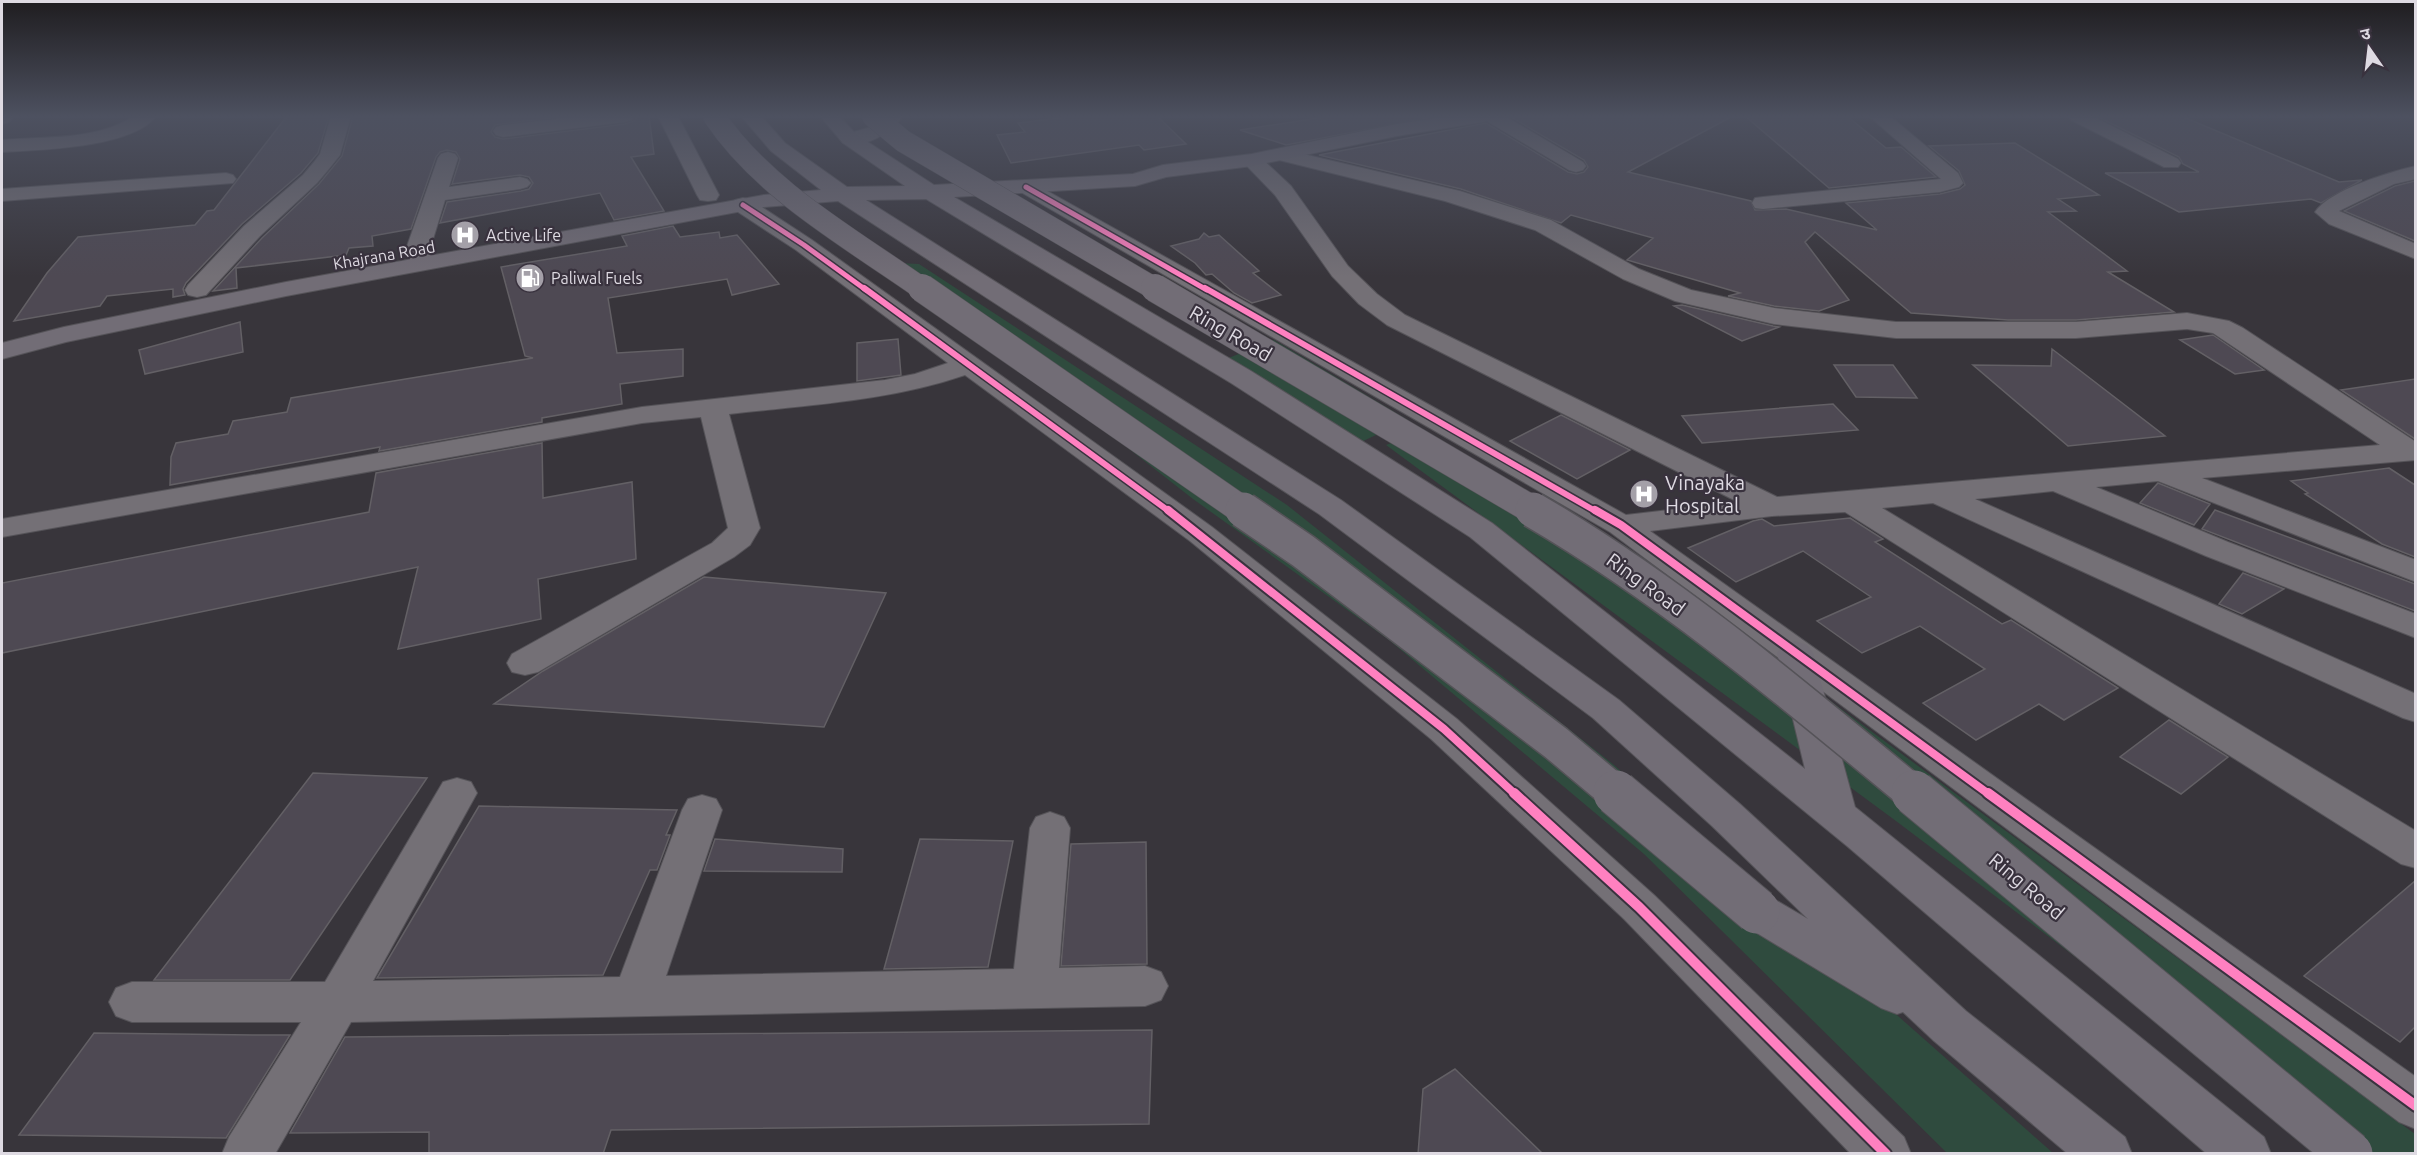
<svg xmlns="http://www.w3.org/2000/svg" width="2417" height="1155" viewBox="0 0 2417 1155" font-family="Ubuntu,'Noto Sans Devanagari',sans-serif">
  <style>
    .green { fill: #2f4b3e }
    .building { fill: #4e4953; stroke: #636065; stroke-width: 1.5 }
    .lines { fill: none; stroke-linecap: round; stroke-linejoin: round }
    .minor-casing { stroke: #555358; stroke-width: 2 }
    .major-casing { stroke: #555358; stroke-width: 2 }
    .minor { fill: #747076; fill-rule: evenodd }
    .major { fill: #726d76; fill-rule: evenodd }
    .major-bridge-far3-casing { stroke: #555358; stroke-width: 23; stroke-linecap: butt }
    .major-bridge-far2-casing { stroke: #555358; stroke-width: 29; stroke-linecap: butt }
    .major-bridge-far1-casing { stroke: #555358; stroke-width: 38; stroke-linecap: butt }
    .major-bridge-casing { stroke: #555358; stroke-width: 47; stroke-linecap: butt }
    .major-bridge-far3 { stroke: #726d76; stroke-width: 22 }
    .major-bridge-far2 { stroke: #726d76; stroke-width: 28 }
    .major-bridge-far1 { stroke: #726d76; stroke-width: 35 }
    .major-bridge { stroke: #726d76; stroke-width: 45 }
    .cycleway-far3-casing { stroke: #39323e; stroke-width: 8 }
    .cycleway-far2-casing { stroke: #39323e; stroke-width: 9 }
    .cycleway-far1-casing { stroke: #39323e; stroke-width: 12 }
    .cycleway-casing { stroke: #39323e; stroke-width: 14 }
    .cycleway-far3 { stroke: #ff80c0; stroke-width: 5 }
    .cycleway-far2 { stroke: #ff80c0; stroke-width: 6 }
    .cycleway-far1 { stroke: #ff80c0; stroke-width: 8 }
    .cycleway { stroke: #ff80c0; stroke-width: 10 }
    .labels { text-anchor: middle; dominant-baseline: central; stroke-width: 4.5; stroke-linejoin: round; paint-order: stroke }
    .far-poi-label { font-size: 16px; fill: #dedae2; stroke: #39323e; text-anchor: start }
    .far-street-label { font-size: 16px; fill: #dedae2; stroke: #39323e }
    .street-label { font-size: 20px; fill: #dedae2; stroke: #39323e }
    .poi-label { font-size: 20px; fill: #dedae2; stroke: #39323e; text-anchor: start }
  </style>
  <rect width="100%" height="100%" fill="#38353b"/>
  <!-- green -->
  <path class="green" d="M878 262 919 264 1287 505 1614 765 2053 1153H1947L1644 854 1389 640 1193 499 1046 384Z
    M1274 340 1408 420 1359 443 1226 359Z
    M1422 431 1802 680 2415 1134V1153H2334L1896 821 1386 445Z"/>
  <!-- building -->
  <path class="building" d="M287 116H329L318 153 301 173 242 224 186 283 183 289 185 295 173 297V289L107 296 100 306 14 321 47 273 78 237 195 225 207 211 214 210Z
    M353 116H567L495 125 491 132 495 137 503 139 625 124 634 121 637 116H649L654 154 631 157 664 211 614 220 600 193 440 223 447 202 521 191 529 189 533 183 529 177 520 175 452 184 460 159 456 152 447 150 440 152 436 157 411 229 372 236 373 246 349 248 346 255 236 268 237 288 213 291 262 238 319 184 342 156Z
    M1076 116H1157L1186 144 1144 150 1139 145 1011 163 997 135 1025 132 1018 123Z
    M1331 116H1439L1286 145 1240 130Z
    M1509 116H1733L1628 172 1751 201 1755 210 1786 209 1877 230 1846 203 1940 194 1960 189 1965 185 1959 171 1929 146 2015 143 2099 195 2058 199 2076 211 2048 212 2127 271 2108 272 2174 312 2076 320H2008L1911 313 1815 232 1805 242 1849 300 1819 311 1774 306 1728 296 1740 293 1627 260 1653 238 1571 215 1561 223 1461 189 1319 155 1486 123 1568 172 1577 174 1584 172 1588 167 1584 160Z
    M1745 116H1847L1886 148 1901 147 1936 177 1829 188Z
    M2096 116H2181L2339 182 2362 180 2321 203 2311 199 2179 212 2105 173 2199 172 2183 164 2179 157Z
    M2415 181V241L2344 211 2395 186Z
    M673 226 680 237 719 232 720 238 737 235 779 284 732 295 727 279 608 298 617 353 683 349V376L620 384 622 404 542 418V422L379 451 380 447 170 485 171 457 176 443 228 434 233 421 287 412 291 398 533 358 525 356 501 267 627 246 622 236Z
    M1204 233 1209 237 1219 235 1259 271 1253 273 1281 295 1252 303 1234 293 1212 274 1206 275 1195 263 1171 246 1199 239Z
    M1682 305 1773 326 1779 327 1742 341 1674 306Z
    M240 322 243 352 145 374 139 350Z
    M2213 335 2264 370 2235 374 2180 340Z
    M898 339 901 375 857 381V343Z
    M2052 349 2165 436 2068 446 1973 365 2051 366Z
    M1834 365H1893L1917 398 1856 397Z
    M2415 379V439L2341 390Z
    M1833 404 1858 430 1702 443 1682 416Z
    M1561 415 1630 450 1577 479 1510 441Z
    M542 443 543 498 632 482 636 559 538 579 541 619 398 649 418 567 2 653V583L369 512 376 473Z
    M2389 468 2415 485V557L2382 544 2305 494 2308 493 2291 481Z
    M2158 483 2210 504 2194 525 2140 503Z
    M2215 510 2415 584V611L2202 529Z
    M1850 518 1883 539 1875 542 2002 624 2011 620 2118 688 2064 720 2039 704 1976 740 1923 703 1985 669 1920 626 1862 653 1817 621 1871 597 1803 551 1736 582 1688 548 1753 521 1762 519 1774 526Z
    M2243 573 2284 589 2242 614 2219 604Z
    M704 577 886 593 824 727 494 704 543 671Z
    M2169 720 2228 757 2181 794 2120 757Z
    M313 773 427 778 290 980H154Z
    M479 806 677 810 666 835H670L657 870H650L603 975 377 978Z
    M715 839 843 849 842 872 704 871Z
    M920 839 1013 841 988 967 884 969Z
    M1146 842 1147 964 1061 966 1071 844Z
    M2415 881V1027L2400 1042 2304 976Z
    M1152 1030 1149 1124 611 1130 603 1154H429V1132L290 1133 345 1037Z
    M94 1033 253 1035H290L226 1138 19 1135Z
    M1455 1069 1543 1154H1418L1423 1089Z"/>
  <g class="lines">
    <!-- minor casing -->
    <g class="minor-casing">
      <path id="minor" d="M2 116H15L9 122 2 124Z
        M134 116H156C133 148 38 150 2 152V140C45 136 96 141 134 116Z
        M331 116H351L340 155 328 170 317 183 260 236 206 295 197 297 188 295 185 290 188 285 244 226 303 175 314 162 320 154Z
        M582 116H635L632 120 625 122 503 137 496 135 493 131 496 127 503 125Z
        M658 116H678L719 195 716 200 708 201 700 200 697 195Z
        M883 116H903C891 133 865 149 843 143L840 139 843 135 871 127Z
        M1482 116H1505L1583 162 1586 166 1583 170 1576 172 1569 170 1485 120Z
        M1869 116H1890L1958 173 1963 183 1959 187 1940 192 1763 209 1755 208 1752 203 1755 198 1763 197 1941 179Z
        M2068 116H2092L2178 159 2181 163 2178 167H2164L2071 120Z
        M1282 149 1460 191 1551 220 1639 269 1691 290 1774 308 1896 322H2076L2187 313 2229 321 2243 328 2416 442V460L2202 478 2416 560V582L2158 481 2096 487 2228 542 2416 614V638L2206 556 2053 491 1975 499 2416 694V722L2403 718 1933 503 1882 508 2416 831V868L2401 864 1845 512 1772 516 1650 531 2416 1077V1129L2399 1122 1610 532 1019 191 1015 187 1019 183 1026 181 1033 183 1626 515 1738 502 1387 325 1359 304 1332 276 1275 195 1245 164 1242 160 1245 156H1259L1291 186 1348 266 1377 294 1405 315 1777 497 2380 445 2213 333 2187 329 2076 338H1896L1774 324 1675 301 1623 279 1535 230 1445 201 1275 159 1272 155 1275 151Z
        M448 152 455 154 458 158 449 187 520 177 527 179 531 183 527 187 520 189 445 200 430 249 433 262 429 267 421 269 413 267 406 249 438 158 441 154Z
        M2416 166V179L2394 184 2339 211 2416 244V259L2329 224 2315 212C2330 190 2389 172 2416 166Z
        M226 173 233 175 236 179 233 183 2 201V189Z
        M743 198 751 200 812 240 1212 527 1457 719 1654 895 1904 1137 1911 1154H1851L1624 919 1431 739 1190 541 965 375C889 401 808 405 729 414L760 528 750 545 734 557 538 672 525 675 512 672 507 663 512 654 712 543 728 528 701 417 642 423 2 537V519L642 407 885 380 915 374 948 363 796 250 735 210 732 205 735 200Z
        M457 778 471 782 477 793 373 981 620 977 682 810 688 799 702 795 716 799 722 810 666 976 1014 969 1030 828 1036 817 1050 812 1064 817 1070 828 1059 968 1145 966 1161 972 1168 986 1161 1000 1145 1006 351 1022 275 1154H222L229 1137 301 1022H132L116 1016 109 1002 116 988 132 982H325L443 782Z"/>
    </g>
    <!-- major casing -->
    <g class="major-casing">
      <path id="major" d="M741 116H761L785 143 847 187 905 186 843 143 820 116H839L857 135 934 185 1133 174 1163 165 1252 154 1397 124 1451 116H1492L1490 120 1483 122 1397 136 1252 166 1166 177 1135 186 954 197 1251 371 1492 523 1805 769 1777 653 1783 645 1795 641 1807 645 1813 653 1855 807 2264 1137 2271 1154H2207L1847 846 1470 537 1231 383 926 199 866 200 1341 500 1619 700 1740 804 1966 1011 2125 1137 2132 1154H2068L1934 1041 1903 1012 1897 1014 1881 1008 1742 924 1735 911 1742 898 1757 893 1772 898 1808 919 1712 826 1593 718 1319 514 838 201 764 207 286 296 66 342 2 359V343L64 327 286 282 764 195 821 190 771 151Z"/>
    </g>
    <!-- minor -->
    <use href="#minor" class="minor"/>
    <!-- major -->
    <use href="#major" class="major"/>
    <!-- major-bridge-far3 casing -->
    <g class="major-bridge-far3-casing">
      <path id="major-bridge-far3" d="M714 116C763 190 852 239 924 290
        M873 116 903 141 1157 290"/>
    </g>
    <!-- major-bridge-far2 casing -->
    <g class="major-bridge-far2-casing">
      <path id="major-bridge-far2" d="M922 288 1245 512
        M1155 288 1536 512"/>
    </g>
    <!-- major-bridge-far1 casing -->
    <g class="major-bridge-far1-casing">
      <path id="major-bridge-far1" d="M1243 510 1303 551 1556 743 1618 795
        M1533 510C1670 590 1793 694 1915 795"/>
    </g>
    <!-- major-bridge casing -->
    <g class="major-bridge-casing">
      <path id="major-bridge" d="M1616 793 1757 911
        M1914 793 2350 1154"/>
    </g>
    <!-- major-bridge-far3 -->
    <use href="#major-bridge-far3" class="major-bridge-far3"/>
    <!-- major-bridge-far2 -->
    <use href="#major-bridge-far2" class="major-bridge-far2"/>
    <!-- major-bridge-far1 -->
    <use href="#major-bridge-far1" class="major-bridge-far1"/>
    <!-- major-bridge -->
    <use href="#major-bridge" class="major-bridge"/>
    <!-- cycleway-far3 casing -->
    <g class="cycleway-far3-casing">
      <path id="cycleway-far3" d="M1026 187 1207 290
        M743 205 804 245 866 290"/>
    </g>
    <!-- cycleway-far2 casing -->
    <g class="cycleway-far2-casing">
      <path id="cycleway-far2" d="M864 288 1170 512
        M1205 288 1597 512"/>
    </g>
    <!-- cycleway-far1 casing -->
    <g class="cycleway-far1-casing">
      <path id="cycleway-far1" d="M1168 510 1444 729 1516 795
        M1595 510 1621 525 1990 795"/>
    </g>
    <!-- cycleway casing -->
    <g class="cycleway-casing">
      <path id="cycleway" d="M1514 793 1639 907 1886 1154
        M1988 793 2416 1106"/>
    </g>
    <!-- cycleway-far3 -->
    <use href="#cycleway-far3" class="cycleway-far3"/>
    <!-- cycleway-far2 -->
    <use href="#cycleway-far2" class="cycleway-far2"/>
    <!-- cycleway-far1 -->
    <use href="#cycleway-far1" class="cycleway-far1"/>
    <!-- cycleway -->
    <use href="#cycleway" class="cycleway"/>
  </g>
  <!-- sky -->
  <linearGradient id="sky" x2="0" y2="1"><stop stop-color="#1f1d20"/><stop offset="0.42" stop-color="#4d5160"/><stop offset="1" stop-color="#4d5160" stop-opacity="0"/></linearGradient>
  <rect width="2417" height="277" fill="url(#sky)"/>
  <!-- icons -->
  <defs>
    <g id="hospital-disc" transform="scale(1.5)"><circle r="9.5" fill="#a4a0a8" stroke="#39323e"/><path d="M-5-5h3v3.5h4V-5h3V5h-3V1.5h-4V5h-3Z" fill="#fff"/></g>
    <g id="fuel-disc" transform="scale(1.5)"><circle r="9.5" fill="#a4a0a8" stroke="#39323e"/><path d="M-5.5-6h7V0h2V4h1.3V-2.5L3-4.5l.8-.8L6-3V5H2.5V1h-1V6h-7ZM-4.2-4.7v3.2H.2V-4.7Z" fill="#fff"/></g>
  </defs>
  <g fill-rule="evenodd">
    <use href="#hospital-disc" x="465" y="235"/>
    <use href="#fuel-disc" x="530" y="278"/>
    <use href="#hospital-disc" x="1644" y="494"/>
  </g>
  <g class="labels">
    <!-- far-poi labels -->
    <g class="far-poi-label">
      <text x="486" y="235">Active Life</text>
      <text x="551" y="278">Paliwal Fuels</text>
    </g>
    <!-- far-street labels -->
    <g class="far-street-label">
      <text transform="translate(384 255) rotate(-10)">Khajrana Road</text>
    </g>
    <!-- street labels -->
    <g class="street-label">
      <text transform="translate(1231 333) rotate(30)">Ring Road</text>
      <text transform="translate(1646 584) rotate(36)">Ring Road</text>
      <text transform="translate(2027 886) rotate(40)">Ring Road</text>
    </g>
    <!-- poi labels -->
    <g class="poi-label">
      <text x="1665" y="482">Vinayaka<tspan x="1665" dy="23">Hospital</tspan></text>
    </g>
  </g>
  <!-- border -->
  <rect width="2417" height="1155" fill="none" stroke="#dedae2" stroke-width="6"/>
  <!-- north arrow -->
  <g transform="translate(2369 48) rotate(346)" stroke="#39323e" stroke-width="4.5" paint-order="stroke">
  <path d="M0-4.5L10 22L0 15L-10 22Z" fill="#dedae2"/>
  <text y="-9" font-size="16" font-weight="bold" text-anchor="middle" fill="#dedae2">उ</text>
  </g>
</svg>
